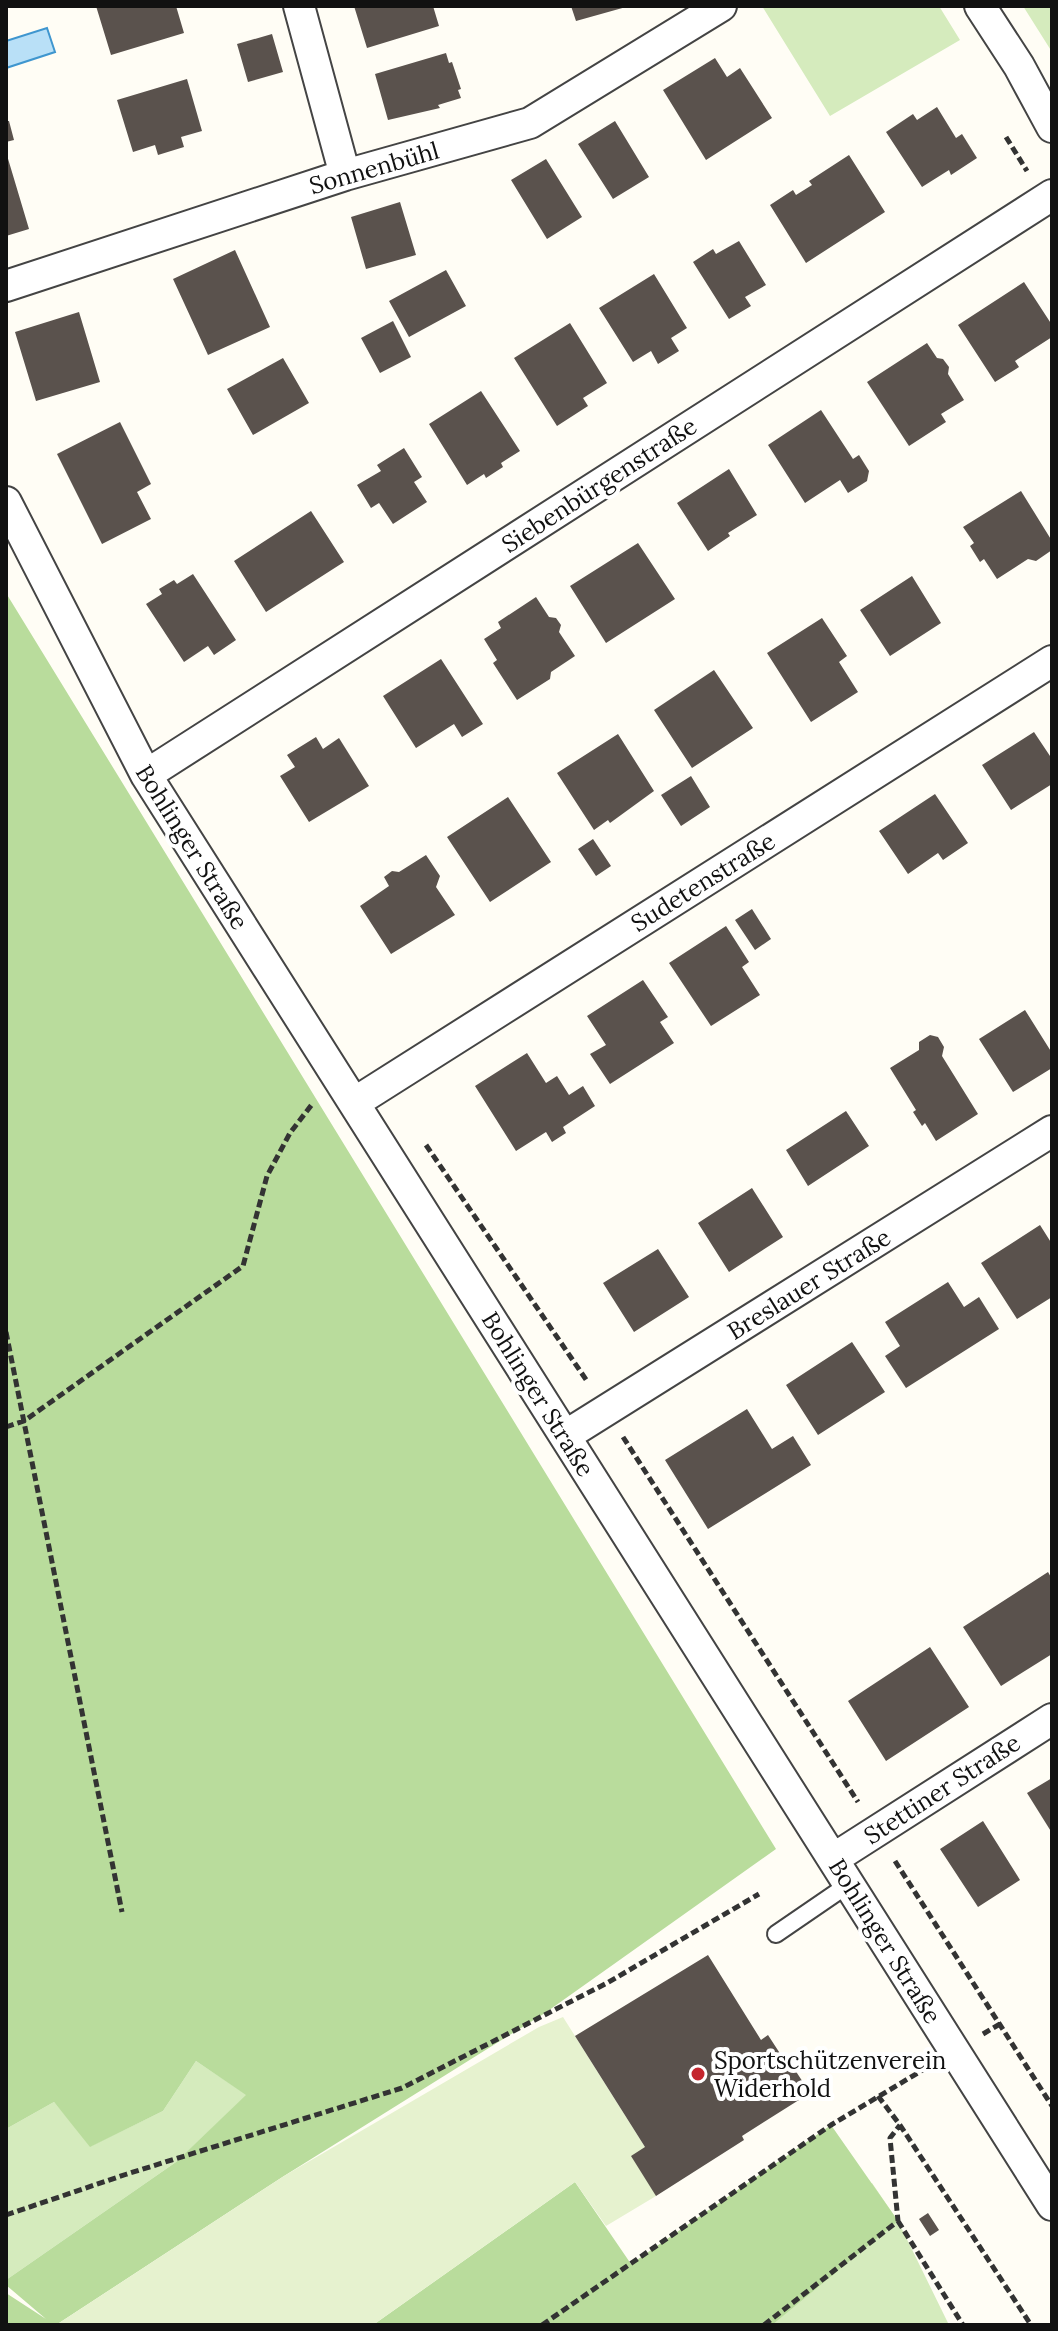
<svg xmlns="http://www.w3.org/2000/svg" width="1058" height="2331" viewBox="0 0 1058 2331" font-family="Lora,serif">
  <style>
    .green { fill: #d5ebbd }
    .forest { fill: #b9dc9c }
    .pitch { fill: #e6f2cf }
    .water { fill: #b9e0f7; stroke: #3f96cf; stroke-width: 2 }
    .building { fill: #5a524d }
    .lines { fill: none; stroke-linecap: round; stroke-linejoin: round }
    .service-casing { stroke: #444; stroke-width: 20 }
    .minor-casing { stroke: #444; stroke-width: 34 }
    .path { stroke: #333; stroke-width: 5; stroke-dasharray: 8 4; stroke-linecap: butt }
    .service { stroke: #fff; stroke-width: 16 }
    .minor { stroke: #fff; stroke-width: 30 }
    .poi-dot { fill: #c4262e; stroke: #fff; stroke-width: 3 }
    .labels { text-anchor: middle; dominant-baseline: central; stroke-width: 8; stroke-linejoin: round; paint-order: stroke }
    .street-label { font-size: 24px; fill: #111; stroke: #fff }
    .poi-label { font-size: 24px; fill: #111; stroke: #fff; text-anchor: start }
  </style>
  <rect width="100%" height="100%" fill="#fffdf5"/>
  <!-- green -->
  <path class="green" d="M762 6H939L960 40 830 116Z
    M1023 6H1052V52Z
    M196 2061 247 2095 176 2162 6 2280V2129L54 2102 91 2146 163 2111Z
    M872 2183 898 2221 949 2325H683Z"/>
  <!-- forest -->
  <path class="forest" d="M6 593 776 1849 545 2013 284 2176 56 2325H6V2293L46 2319 6 2285V2280L176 2162 246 2095 196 2061 163 2111 90 2147 54 2102 6 2129Z
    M831 2125 898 2221 772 2325H373L575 2182 631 2264Z"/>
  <!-- pitch -->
  <path class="pitch" d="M563 2017 645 2147 656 2196 606 2226 575 2182 373 2325H56L284 2176 539 2027Z"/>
  <!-- water -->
  <path class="water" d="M47 28 55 52 6 68V41Z"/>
  <!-- building -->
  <path class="building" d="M96 6H176L184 33 111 55Z
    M354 6H433L439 26 367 48Z
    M571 6H625L626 7 576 21Z
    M272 34 283 72 248 82 237 44Z
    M446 53 449 63 452 62 461 89 458 90 461 98 438 105 440 108 388 120 375 74Z
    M715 58 727 77 740 68 772 118 706 160 663 90Z
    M187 79 202 131 181 137 184 147 158 155 155 145 133 152 117 100Z
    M937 107 956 138 962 134 977 158 951 175 949 170 922 187 886 132 913 114 917 120Z
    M6 121H9L14 140 6 142Z
    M615 121 649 177 613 199 578 144Z
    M6 152 29 229 6 236Z
    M849 155 885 212 806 263 770 205 793 190 796 195 812 185 809 181Z
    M546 159 582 217 547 239 511 180Z
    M400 202 416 255 366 269 351 217Z
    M739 241 766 285 745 297 751 306 729 319 693 262 713 249 716 254Z
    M235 250 270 327 208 355 173 279Z
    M446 270 466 306 409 337 389 301Z
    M654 274 687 328 671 338 679 351 658 364 651 351 633 362 599 308Z
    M1024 282 1052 325V337L1015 361 1019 367 995 382 958 325Z
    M79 312 100 382 36 401 15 332Z
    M393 321 411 357 380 373 361 338Z
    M570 323 607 383 583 398 588 406 557 426 514 358Z
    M927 343 937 358 943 359 949 367 948 374 964 400 941 414 946 422 909 446 867 382Z
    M283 358 309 403 253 435 227 389Z
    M481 391 520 451 501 463 503 467 486 478 484 474 467 485 429 424Z
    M821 410 853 459 859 455 869 471 867 481 848 493 840 480 805 503 768 445Z
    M120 422 151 484 137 492 151 519 102 544 57 454Z
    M404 448 422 477 414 482 427 502 393 524 379 503 371 508 357 485 381 471 377 465Z
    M729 469 757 515 728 533 730 536 708 551 677 503Z
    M1021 491 1052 541V550L1036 561 1028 559 997 579 984 559 980 562 970 546 974 543 963 527Z
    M311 511 344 562 266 612 234 561Z
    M638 543 675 599 606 643 570 586Z
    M193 574 236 640 214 655 208 646 184 662 146 604 162 594 159 589 174 580 177 584Z
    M912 576 941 623 890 656 860 610Z
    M536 597 549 617 556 618 561 625 559 632 575 656 551 672 550 679 517 700 493 663 497 660 484 639 501 628 498 622Z
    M822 618 847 656 839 662 858 692 811 722 767 653Z
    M441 659 483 724 462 737 454 724 416 748 383 696Z
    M714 670 753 728 692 768 654 710Z
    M1034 732 1052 759V784L1011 810 982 765Z
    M618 734 654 791 610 823 608 820 594 830 557 773Z
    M316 737 323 749 339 738 369 786 309 822 280 776 295 767 287 755Z
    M691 776 710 807 681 826 661 795Z
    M935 794 968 843 943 860 938 853 908 874 879 831Z
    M508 797 551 862 490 902 447 837Z
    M593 839 611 866 596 876 578 849Z
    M426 855 440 876 436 887 455 915 391 954 360 906 389 886 384 877 392 871 399 872Z
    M752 909 771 939 755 950 735 920Z
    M726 926 749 962 742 967 760 995 711 1026 669 963Z
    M643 980 668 1017 660 1022 674 1043 610 1084 590 1054 606 1045 587 1016Z
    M1025 1010 1052 1053V1068L1013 1092 979 1039Z
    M930 1035 938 1037 944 1047 942 1056 978 1114 936 1141 925 1123 922 1126 913 1112 916 1110 890 1068 919 1050V1042Z
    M527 1053 546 1083 557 1076 569 1095 583 1086 595 1106 563 1127 566 1133 552 1142 546 1132 516 1151 475 1086Z
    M846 1111 869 1146 808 1186 786 1150Z
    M752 1188 783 1237 729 1272 698 1223Z
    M1040 1225 1052 1244V1297L1017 1319 981 1263Z
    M658 1249 689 1297 634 1332 603 1283Z
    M948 1282 964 1307 979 1297 999 1329 906 1388 885 1356 900 1346 885 1322Z
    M852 1342 885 1392 818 1435 786 1385Z
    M747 1409 772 1449 793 1436 811 1465 708 1529 665 1460Z
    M1048 1572 1052 1579V1654L1001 1686 963 1627Z
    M930 1647 969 1707 886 1761 848 1701Z
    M1052 1778V1833L1027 1793Z
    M983 1821 1020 1880 978 1907 940 1849Z
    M708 1955 761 2040 768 2035 781 2055 784 2053 810 2093 742 2136 744 2140 656 2196 631 2156 645 2147 575 2036Z
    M928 2213 939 2230 930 2236 919 2219Z"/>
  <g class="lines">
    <!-- service casing -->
    <g class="service-casing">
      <path id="service" d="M776 1934 849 1884"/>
    </g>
    <!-- minor casing -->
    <g class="minor-casing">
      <path id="minor" d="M299 6 345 175
        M980 6 1019 66 1052 127
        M6 286 345 175 530 123 721 6
        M6 502 146 775 1052 2205
        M146 775 1052 195
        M354 1103 1052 661
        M565 1436 1052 1131
        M833 1859 1052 1719"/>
    </g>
    <!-- path -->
    <path class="path" d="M1006 137 1027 171
      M426 1145 587 1381
      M6 1332 122 1912
      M6 1427 24 1421 243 1266 267 1176 290 1133 313 1103
      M623 1437 858 1802
      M895 1861 1052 2106
      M983 2034 1000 2024
      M878 2096 900 2125 1031 2325
      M6 2215 127 2174 402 2088 607 1983 759 1894
      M898 2221 963 2325
      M542 2325 831 2125 926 2068
      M764 2325 898 2221 890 2138 900 2125"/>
    <!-- service -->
    <use href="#service" class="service"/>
    <!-- minor -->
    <use href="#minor" class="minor"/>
  </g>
  <!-- markers -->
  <circle class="poi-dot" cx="698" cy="2074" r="8"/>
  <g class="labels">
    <!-- street labels -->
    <g class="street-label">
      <text transform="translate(374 168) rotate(-16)">Sonnenbühl</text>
      <text transform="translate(599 485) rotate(-33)">Siebenbürgenstraße</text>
      <text transform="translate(192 847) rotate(58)">Bohlinger Straße</text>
      <text transform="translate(703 882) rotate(-32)">Sudetenstraße</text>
      <text transform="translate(809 1284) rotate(-32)">Breslauer Straße</text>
      <text transform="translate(538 1394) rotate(58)">Bohlinger Straße</text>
      <text transform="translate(942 1789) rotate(-33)">Stettiner Straße</text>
      <text transform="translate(885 1941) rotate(58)">Bohlinger Straße</text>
    </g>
    <!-- poi labels -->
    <g class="poi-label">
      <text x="714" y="2060">Sportschützenverein<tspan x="714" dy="28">Widerhold</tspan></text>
    </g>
  </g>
  <!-- border -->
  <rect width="1058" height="2331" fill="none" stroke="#111111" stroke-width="16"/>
</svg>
